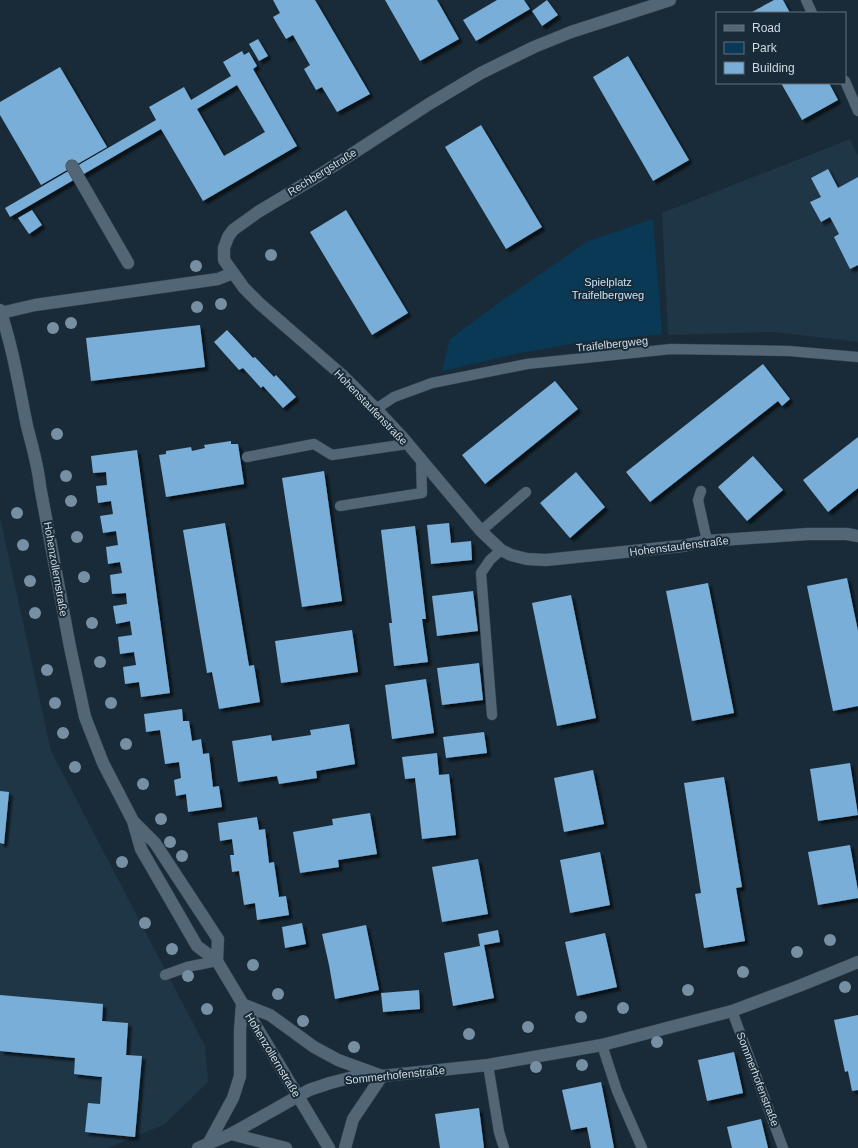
<svg xmlns="http://www.w3.org/2000/svg" width="858" height="1148" viewBox="0 0 858 1148" font-family="Arial,sans-serif">
  <style>
    .built { fill: #1f3647 }
    .green { fill: #093955 }
    .building { fill: #78aed7; fill-rule: evenodd; filter: url(#shadow) }
    .lines { fill: none; stroke-linecap: round; stroke-linejoin: round }
    .service-casing { stroke: #384752; stroke-width: 11 }
    .pedestrian-casing { stroke: #384752; stroke-width: 13 }
    .minor-casing { stroke: #384752; stroke-width: 13 }
    .tertiary-casing { stroke: #384752; stroke-width: 13 }
    .service { stroke: #526675; stroke-width: 10 }
    .pedestrian { stroke: #526675; stroke-width: 12 }
    .minor { stroke: #526675; stroke-width: 12 }
    .tertiary { stroke: #526675; stroke-width: 12 }
    .tree { fill: #768fa2 }
    .labels { text-anchor: middle; dominant-baseline: central; stroke-width: 4; stroke-linejoin: round; paint-order: stroke }
    .street-label { font-size: 11px; fill: #cfdae2; stroke: #192b38 }
    .park-label { font-size: 11px; fill: #c3e1f8; stroke: #192b38 }
  </style>
  <defs>
    <filter id="shadow"><feDropShadow dx="3.5" dy="3.5" stdDeviation="1" flood-color="#0009"/></filter>
  </defs>
  <rect width="100%" height="100%" fill="#192b38"/>
  <!-- built -->
  <path class="built" d="M850 139 858 156V342L774 332 668 335 662 213Z
    M0 517 51 751 205 1046 208 1082 165 1124 108 1148H0Z"/>
  <!-- green -->
  <path class="green" d="M653 219 662 334 577 343 515 354 442 371 450 339 500 302 588 241Z"/>
  <!-- building -->
  <path class="building" d="M273 0H315L370 94 337 112 322 87 316 90 304 69 310 65 293 35 286 39 273 17 280 13Z
    M385 0H437L459 39 420 61Z
    M497 0H524L530 9 476 41 463 20Z
    M547 0 558 15 542 26 532 11Z
    M774 0H783L790 13H750Z
    M258 39 268 56 259 61 249 44Z
    M242 51 244 55 249 52 257 66 253 69 297 146 203 201 161 129 10 217 5 208 156 120 149 107 184 87 191 100 231 76 223 62ZM237 85 265 132 224 156 197 109Z
    M628 56 689 160 653 181 593 77Z
    M60 67 107 147 41 185 0 115V102Z
    M781 83H829L838 100 802 120Z
    M481 125 542 227 506 249 445 147Z
    M828 169 838 188 858 177V265L850 269 834 237 839 234 830 217 821 222 810 202 821 197 811 178Z
    M32 210 42 225 29 234 18 218Z
    M346 210 408 313 372 335 310 232Z
    M200 325 205 367 91 381 86 338Z
    M227 330 253 358 255 357 274 377 276 375 296 397 283 408 263 386 261 388 243 368 239 370 214 342Z
    M763 364 790 399 782 406 778 401 650 502 626 472Z
    M555 381 578 409 485 484 462 455Z
    M858 437V488L828 512 803 480Z
    M231 441V444H238L244 484 166 497 159 455 166 454V451L191 447 192 451 205 448 204 445Z
    M137 450 170 693 141 697 139 682 125 684 123 667 136 665 134 652 120 654 118 637 132 635 130 621 116 624 113 606 127 604 126 593 112 594 110 575 122 573 120 562 108 564 106 547 118 545 116 531 103 533 100 516 113 514 111 501 98 503 96 486 107 485 106 472 93 473 91 456Z
    M753 456 783 490 747 521 718 487Z
    M324 471 342 601 302 607 282 478Z
    M576 472 605 507 570 538 540 503Z
    M225 523 249 666 254 665 260 702 219 709 212 672 207 673 183 530Z
    M449 523 451 543 471 541 472 560 431 564 427 525Z
    M415 526 426 619H422L428 662 394 666 389 623H392L381 530Z
    M847 578 858 631V706L833 711 807 586Z
    M708 583 734 713 692 721 666 591Z
    M473 591 478 631 437 636 432 596Z
    M571 595 596 718 557 726 532 603Z
    M352 630 358 672 281 683 275 641Z
    M479 663 483 700 442 705 437 668Z
    M426 679 434 733 392 739 385 685Z
    M182 709 183 721H189L192 741 201 739 203 754 209 753 213 787 219 786 222 807 188 812 186 794 176 796 174 780 181 778 179 762 165 764 160 730 146 732 144 714Z
    M349 724 355 764 316 771 317 778 279 784 277 776 238 782 232 741 271 735 272 741 291 738 311 735 310 730Z
    M484 732 487 753 446 758 443 737Z
    M437 753 439 775 449 774 456 835 422 839 415 778 405 779 402 757Z
    M850 763 858 815 818 821 810 769Z
    M593 770 604 824 564 832 554 778Z
    M724 777 742 887 736 888 745 941 704 948 695 894 701 893 684 783Z
    M0 791 9 792 4 844 0 843Z
    M370 813 377 854 338 860 339 867 300 873 293 832 333 825 332 819Z
    M257 817 259 830 265 829 269 863 274 862 279 897 286 896 289 915 257 920 255 903 244 905 239 871 232 872 230 855H234L232 839 220 841 218 823Z
    M850 845 858 891V898L818 905 808 852Z
    M600 852 610 905 570 913 560 860Z
    M478 859 488 914 442 922 432 867Z
    M302 923 306 944 285 948 282 927Z
    M366 925 379 990 335 999 329 965 322 934Z
    M498 930 500 942 484 945 494 998 453 1006 444 953 480 946 478 934Z
    M605 933 617 987 577 996 565 942Z
    M419 990 420 1009 383 1012 381 993Z
    M0 995 103 1004 102 1021 128 1023 126 1055 142 1056 135 1137 85 1132 88 1103 100 1104 102 1077 74 1074 75 1058 0 1051Z
    M858 1015V1090L852 1091 848 1071 845 1072 834 1020Z
    M734 1052 743 1093 707 1101 698 1060Z
    M601 1082 609 1122 614 1148H591L587 1127 571 1130 562 1090Z
    M479 1108 484 1148H440L435 1114Z
    M761 1119 768 1148H732L727 1127Z"/>
  <g class="lines">
    <!-- service casing -->
    <g class="service-casing">
      <path id="service" d="M806 0 812 13
        M845 81 858 111
        M376 409 394 397 432 383 527 364 671 349 789 351 858 357
        M247 457 314 444 332 455 407 444
        M701 491 698 500 707 541
        M340 506 422 493 421 460
        M481 531 526 492
        M492 715 481 573 490 560 501 550
        M165 975 187 967 217 961
        M732 1011 783 1148
        M602 1045 617 1091 642 1148
        M488 1065 499 1132 504 1148"/>
    </g>
    <!-- pedestrian casing -->
    <g class="pedestrian-casing">
      <path id="pedestrian" d="M72 166 128 263"/>
    </g>
    <!-- minor casing -->
    <g class="minor-casing">
      <path id="minor" d="M670 0 571 32 534 47 481 73 429 104 318 176 258 212 233 230 228 237 224 248V260L244 288 260 304 343 376 376 409 403 438 481 531 501 550 511 555 527 559 546 560 682 546 707 541 808 534H847L858 536
        M1 313 35 305 218 279 233 273
        M198 1148 231 1134 309 1090 330 1083 353 1077 382 1076 488 1065 602 1045 732 1011 799 986 858 962"/>
    </g>
    <!-- tertiary casing -->
    <g class="tertiary-casing">
      <path id="tertiary" d="M0 310C13 348 19 387 27 426 32 446 38 465 40 486L70 647 85 717 103 763 133 821 141 849 197 946 217 961 329 1148
        M134 822 155 843 218 939 217 961
        M242 1004 270 1015 314 1047 338 1060 382 1076 353 1119 345 1148
        M231 1134 286 1148
        M208 1144 233 1098 240 1076V1030L242 1004"/>
    </g>
    <!-- service -->
    <use href="#service" class="service"/>
    <!-- pedestrian -->
    <use href="#pedestrian" class="pedestrian"/>
    <!-- minor -->
    <use href="#minor" class="minor"/>
    <!-- tertiary -->
    <use href="#tertiary" class="tertiary"/>
  </g>
  <!-- trees -->
  <g class="tree">
    <circle cx="271" cy="255" r="6"/>
    <circle cx="196" cy="266" r="6"/>
    <circle cx="221" cy="304" r="6"/>
    <circle cx="197" cy="307" r="6"/>
    <circle cx="71" cy="323" r="6"/>
    <circle cx="53" cy="328" r="6"/>
    <circle cx="57" cy="434" r="6"/>
    <circle cx="66" cy="476" r="6"/>
    <circle cx="71" cy="501" r="6"/>
    <circle cx="17" cy="513" r="6"/>
    <circle cx="77" cy="537" r="6"/>
    <circle cx="23" cy="545" r="6"/>
    <circle cx="84" cy="577" r="6"/>
    <circle cx="30" cy="581" r="6"/>
    <circle cx="35" cy="613" r="6"/>
    <circle cx="92" cy="623" r="6"/>
    <circle cx="100" cy="662" r="6"/>
    <circle cx="47" cy="670" r="6"/>
    <circle cx="55" cy="703" r="6"/>
    <circle cx="111" cy="703" r="6"/>
    <circle cx="63" cy="733" r="6"/>
    <circle cx="126" cy="744" r="6"/>
    <circle cx="75" cy="767" r="6"/>
    <circle cx="143" cy="784" r="6"/>
    <circle cx="161" cy="819" r="6"/>
    <circle cx="170" cy="842" r="6"/>
    <circle cx="182" cy="856" r="6"/>
    <circle cx="122" cy="862" r="6"/>
    <circle cx="145" cy="923" r="6"/>
    <circle cx="830" cy="940" r="6"/>
    <circle cx="172" cy="949" r="6"/>
    <circle cx="797" cy="952" r="6"/>
    <circle cx="253" cy="965" r="6"/>
    <circle cx="743" cy="972" r="6"/>
    <circle cx="188" cy="976" r="6"/>
    <circle cx="845" cy="987" r="6"/>
    <circle cx="688" cy="990" r="6"/>
    <circle cx="278" cy="994" r="6"/>
    <circle cx="623" cy="1008" r="6"/>
    <circle cx="207" cy="1009" r="6"/>
    <circle cx="581" cy="1017" r="6"/>
    <circle cx="303" cy="1021" r="6"/>
    <circle cx="528" cy="1027" r="6"/>
    <circle cx="469" cy="1034" r="6"/>
    <circle cx="657" cy="1042" r="6"/>
    <circle cx="354" cy="1047" r="6"/>
    <circle cx="582" cy="1065" r="6"/>
    <circle cx="536" cy="1067" r="6"/>
  </g>
  <g class="labels">
    <!-- street labels -->
    <g class="street-label">
      <text transform="translate(322 172) rotate(-32)">Rechbergstraße</text>
      <text transform="translate(612 344) rotate(-6)">Traifelbergweg</text>
      <text transform="translate(371 407) rotate(46)">Hohenstaufenstraße</text>
      <text transform="translate(679 546) rotate(-7)">Hohenstaufenstraße</text>
      <text transform="translate(56 569) rotate(80)">Hohenzollernstraße</text>
      <text transform="translate(273 1055) rotate(59)">Hohenzollernstraße</text>
      <text transform="translate(395 1075) rotate(-6)">Sommerhofenstraße</text>
      <text transform="translate(758 1079) rotate(69)">Sommerhofenstraße</text>
    </g>
    <!-- park labels -->
    <g class="park-label">
      <text x="608" y="282">Spielplatz<tspan x="608" dy="13">Traifelbergweg</tspan></text>
    </g>
  </g>
  <!-- legend -->
  <rect x="716" y="12" width="130" height="72" fill="#192b38" stroke="#62717c"/>
  <rect x="724" y="25" width="20" height="6" fill="#526675" stroke="#62717c"/>
  <text x="752" y="32" font-size="12" fill="#cfdae2">Road</text>
  <rect x="724" y="42" width="20" height="12" fill="#093955" stroke="#62717c"/>
  <text x="752" y="52" font-size="12" fill="#cfdae2">Park</text>
  <rect x="724" y="62" width="20" height="12" fill="#78aed7" stroke="#62717c"/>
  <text x="752" y="72" font-size="12" fill="#cfdae2">Building</text>
</svg>
